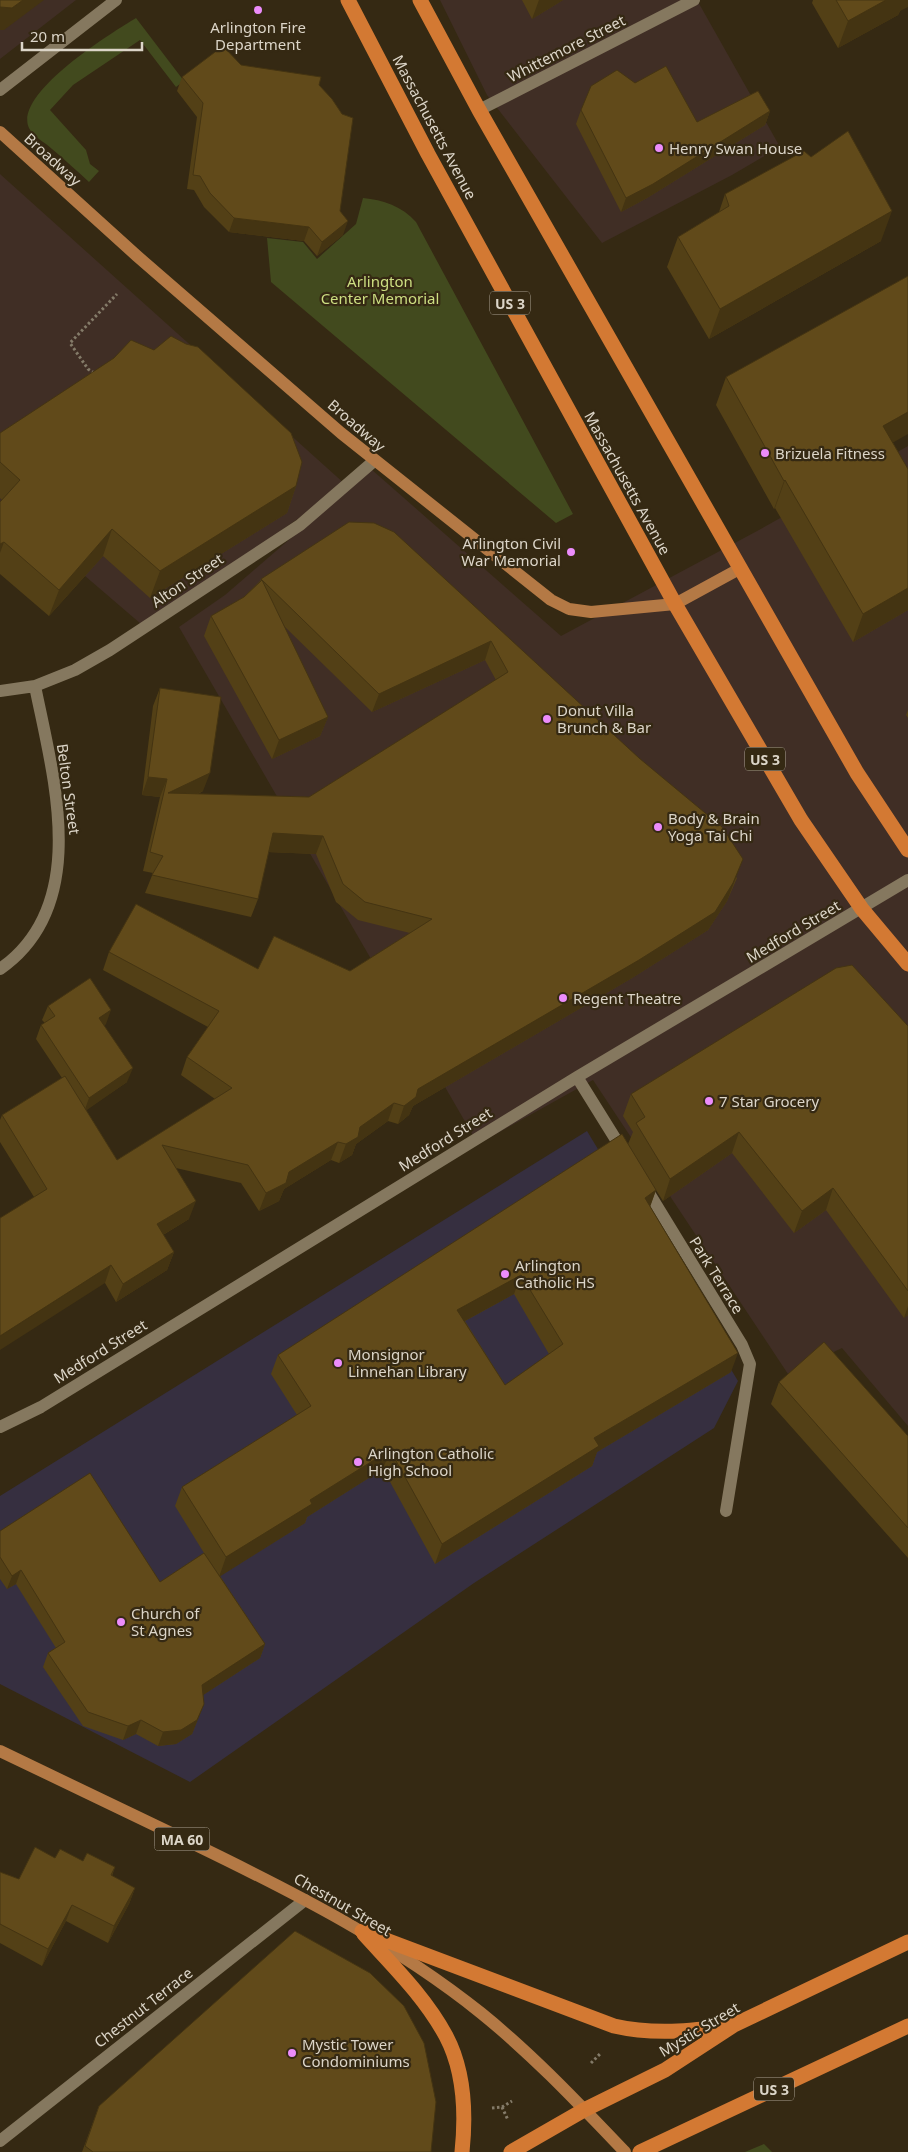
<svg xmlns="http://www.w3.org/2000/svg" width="908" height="2152" viewBox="0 0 908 2152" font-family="'Noto Sans',sans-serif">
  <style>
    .commercial { fill: #402e25 }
    .education { fill: #362f40 }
    .green { fill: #424a1e }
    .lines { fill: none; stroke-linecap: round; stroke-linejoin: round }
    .path { stroke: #847b69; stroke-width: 3; stroke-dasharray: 2.5 2.5; stroke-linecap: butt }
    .minor { stroke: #85785f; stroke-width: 12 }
    .major { stroke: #b47945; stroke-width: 12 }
    .highway { stroke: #d37933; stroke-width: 15 }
    .wall { fill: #534016; fill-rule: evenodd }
    .shaded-wall { fill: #443412 }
    .building { fill: #614a1a; stroke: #443412; fill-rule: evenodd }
    .poi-dot { fill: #ec8cfb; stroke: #352913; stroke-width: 2 }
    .labels { text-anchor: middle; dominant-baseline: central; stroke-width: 4.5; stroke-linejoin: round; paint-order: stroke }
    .shield { fill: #352913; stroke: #aaa192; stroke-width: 1 }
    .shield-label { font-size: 14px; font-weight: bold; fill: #dcd5c8 }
    .poi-label { font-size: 15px; fill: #dcd5c8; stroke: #352913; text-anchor: start }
    .street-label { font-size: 15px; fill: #dcd5c8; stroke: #352913 }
    .park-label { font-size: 15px; fill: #cddf82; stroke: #352913 }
  </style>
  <rect width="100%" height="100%" fill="#352913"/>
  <!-- commercial -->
  <path class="commercial" d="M0 0H76L0 59Z
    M440 0H697L780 147 732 175 602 243 487 95Z
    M0 174 346 485 175 605 141 624 0 503Z
    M908 446V1426L842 1348 788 1374 593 1080 478 1144 179 627 225 595 371 469 561 636 759 530Z"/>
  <!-- education -->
  <path class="education" d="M587 1131 738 1381 714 1428 474 1583 190 1782 0 1684V1496Z"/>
  <!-- green -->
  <path class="green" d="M136 18 184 81 176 87 140 40 73 85 50 110 86 150 90 164 99 171 89 182C77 171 64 159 52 149 45 142 33 137 29 128 13 94 111 33 136 18Z
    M363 198C383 200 402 206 416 222L573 514 556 523 271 282 267 238 303 242 317 259 356 224Z
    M764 2144 772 2152H745Z"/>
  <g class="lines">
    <!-- path -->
    <path class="path" d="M94 373 88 369 70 343 117 294
      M591 2063 601 2053
      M502 2107 508 2120
      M492 2108 502 2107 512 2101"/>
    <!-- minor -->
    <path class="minor" d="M0 90 116 0
      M479 110 694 0
      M0 691 35 686 75 670 110 650 300 525 374 461
      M0 969C92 905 53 776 35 686
      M577 1077 623 1151
      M644 1185 742 1345 750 1364 726 1511
      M0 1427 41 1407 577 1077 908 880
      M0 2141 305 1900"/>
    <!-- major -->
    <path class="major" d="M0 132 137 256 341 433 551 600 569 609 591 612 675 604 741 568
      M0 1751C66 1783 132 1815 198 1846 297 1894 395 1944 481 2013 533 2055 579 2104 625 2152"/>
    <!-- highway -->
    <path class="highway" d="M348 0 428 154 675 604 801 820 862 909 908 964
      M420 0 479 110 857 773 908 850
      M362 1931 614 2026C653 2035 691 2031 730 2026
      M364 1934C393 1966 425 1997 446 2036 464 2070 466 2114 462 2152
      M511 2152 584 2110 665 2070 734 2025 908 1942
      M640 2152 908 2026"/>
  </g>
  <!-- wall -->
  <path class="wall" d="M522 0H563L532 19Z
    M813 0H908L900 11 898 15 838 48 812 3Z
    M241 65 319 85 340 211 343 235 317 256 304 241 229 232 204 207 194 190 187 189 197 117 177 91 182 77Z
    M635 83 697 122 770 111 765 125 647 198 621 212 576 124 581 110Z
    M725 194 881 241 709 339 667 267 678 237 719 212Z
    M726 377 893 443 908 469V610L853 642 775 508 774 509 716 405Z
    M0 433 296 486 287 513 150 598 103 556 49 616 0 574V502L2 500 0 498Z
    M374 523 737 878 727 901 708 930 632 978 413 1106 409 1115 398 1124 388 1121 356 1144 352 1155 339 1163 331 1160 284 1189 279 1201 259 1211 241 1183 176 1168 189 1219 163 1235 174 1252 167 1270 116 1302 105 1283 34 1197 0 1142V1120L2 1115 62 1078 36 1039 41 1025 45 1023 42 1020 48 1006 106 1024 104 1025 127 1082 86 1110 117 1160 215 1099 181 1075 187 1057 208 1027 103 970 109 952 258 969 350 971 410 933 358 920 336 902 316 854 268 852 258 899 251 917 145 893 153 873 143 871 160 797 142 795 153 706 160 688 203 791 198 794 309 797 496 680 485 660 372 712 283 625 328 717 320 736 272 759 204 636 211 616 244 597 260 581 261 579Z
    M908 710V718L906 715Z
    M908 1026V1315L904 1318 826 1210 794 1233 732 1153 663 1201 656 1190 650 1206 731 1372 597 1452 592 1466 435 1564 383 1469 307 1517 305 1523 220 1576 265 1644 260 1658 203 1695 204 1704 192 1734 176 1744 158 1746 136 1734 123 1740 83 1726 43 1667 48 1653 56 1648 16 1584 7 1589 0 1579V1531L160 1582 204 1553 175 1506 182 1487 297 1415 271 1374 278 1355 628 1144 633 1132 623 1116 631 1094ZM514 1294 549 1354 505 1385 465 1321Z
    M779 1382 908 1436V1558L771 1404Z
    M55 1858 83 1861 115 1867 112 1876 135 1888 129 1904 108 1943 66 1921 42 1966 0 1943V1872L19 1879Z
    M99 2106 432 2152H82Z"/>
  <!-- shaded-wall -->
  <path class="shaded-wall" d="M23 0H44L4 30H0V7Z
    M539 0H563L532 19Z
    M886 0H908V7L900 11 898 15 838 48 848 21Z
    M770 111 765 125 647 198 621 212 626 198Z
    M892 211 881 241 709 339 720 309Z
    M234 218 309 227 304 241 229 232Z
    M348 221 343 235 317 256 322 242Z
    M908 412V434L873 454 883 426Z
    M785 480 775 508 774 509 784 481Z
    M296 486 287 513 150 598 160 571Z
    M112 529 103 556 49 616 59 590Z
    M4 542 0 553V544Z
    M908 588V610L853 642 863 614Z
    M491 641 485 660 372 712 379 694Z
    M328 717 320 736 272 759 279 740Z
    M210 773 203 791 161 811 168 793Z
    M148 777 167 779 160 797 142 795Z
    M273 833 323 836 316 854 266 852Z
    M743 859 727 901 708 930 632 978 413 1106 409 1115 398 1124 404 1106 418 1089Z
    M111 1010 106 1024 94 1032 99 1018Z
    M133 1068 127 1082 84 1112 89 1098Z
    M394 1103 388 1121 356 1144 352 1155 339 1163 346 1144 360 1127Z
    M739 1132 732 1153 663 1201 670 1179Z
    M338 1142 331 1160 284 1189 279 1201 259 1211 266 1193 289 1172Z
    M833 1188 826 1210 794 1233 802 1211Z
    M656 1190 649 1210 645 1198Z
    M196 1201 189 1219 151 1242 157 1224Z
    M174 1252 167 1270 116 1302 123 1284Z
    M111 1265 105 1283 0 1350V1336Z
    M521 1275 514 1294 450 1329 457 1310Z
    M908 1306V1315L904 1318Z
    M738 1353 731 1372 597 1452 592 1466 435 1564 442 1544 594 1438Z
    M390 1450 383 1469 307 1517 305 1523 219 1577 226 1557 310 1500Z
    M21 1570 16 1584 7 1589 12 1576Z
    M265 1644 260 1658 197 1699 202 1685Z
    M204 1704 192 1734 176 1744 158 1746 163 1732Z
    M141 1720 136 1734 123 1740 128 1726Z
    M135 1888 129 1904 108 1943 114 1926Z
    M72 1905 66 1921 42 1966 48 1949Z"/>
  <!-- building -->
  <path class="building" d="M0 0H23L12 8 0 7Z
    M836 0H886L848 21Z
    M223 46 241 65 321 77 319 85 332 99 342 114 353 118 340 211 348 221 322 242 309 227 234 218 210 193 200 176 193 175 203 103 182 77Z
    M666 66 697 122 758 91 770 111 653 184 626 198 581 110 591 86 617 70 635 83Z
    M848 131 892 211 720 309 678 237 729 206 725 194 804 151 811 157Z
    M908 276V412L883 426 908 469V588L863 614 785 480 784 481 726 377Z
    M171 336 186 344 198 347 291 433 302 462 296 486 160 571 112 529 59 590 4 542 0 544V502L20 480 0 462V433L114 358 131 340 154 350Z
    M349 522 374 523 394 532 639 758 722 827 743 859 733 883 715 912 639 960 418 1089 416 1097 404 1106 394 1103 360 1127 358 1137 346 1144 338 1142 289 1172 286 1183 266 1193 248 1165 162 1145 196 1201 157 1224 174 1252 123 1284 111 1265 0 1336V1218L47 1189 2 1115 65 1076 117 1160 232 1088 187 1057 219 1011 109 952 136 904 258 969 274 936 350 971 432 919 365 902 343 884 323 836 273 833 258 899 152 875 163 856 150 852 167 779 148 777 160 688 221 697 210 773 168 793 309 797 508 672 491 641 379 694 261 579Z
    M262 580 328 717 279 740 211 616 244 597Z
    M852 965 908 1026V1291L833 1188 802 1211 739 1132 670 1179 636 1123 645 1117 631 1094 836 968Z
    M90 978 111 1010 99 1018 133 1068 89 1098 41 1025 55 1016 48 1006Z
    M622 1134 656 1190 645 1198 738 1353 594 1438 599 1446 442 1544 390 1450 310 1500 312 1504 226 1557 182 1487 311 1406 278 1355ZM521 1275 563 1344 505 1385 457 1310Z
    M824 1342 908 1436V1528L779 1382Z
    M90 1473 160 1582 204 1553 265 1644 202 1685 204 1704 197 1720 181 1730 163 1732 141 1720 128 1726 88 1712 48 1653 65 1642 21 1570 12 1576 0 1557V1531Z
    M35 1847 55 1858 60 1849 83 1861 87 1853 115 1867 111 1875 135 1888 114 1926 72 1905 48 1949 0 1924V1872L19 1879Z
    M295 1931 370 1973 404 2006 424 2043 436 2102 431 2152H93L85 2146 99 2106Z"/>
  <!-- markers -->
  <g class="poi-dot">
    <circle cx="258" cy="10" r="5"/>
    <circle cx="659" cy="148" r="5"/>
    <circle cx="765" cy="453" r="5"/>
    <circle cx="571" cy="552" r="5"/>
    <circle cx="547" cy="719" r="5"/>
    <circle cx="658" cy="827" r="5"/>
    <circle cx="563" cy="998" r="5"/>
    <circle cx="709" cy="1101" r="5"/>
    <circle cx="505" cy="1274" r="5"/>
    <circle cx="338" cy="1363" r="5"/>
    <circle cx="358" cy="1462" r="5"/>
    <circle cx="121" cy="1622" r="5"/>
    <circle cx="292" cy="2053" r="5"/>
  </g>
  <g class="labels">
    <!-- shield labels -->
    <g class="shield">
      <rect x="490" y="291.5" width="40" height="23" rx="4"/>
      <rect x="745" y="747.5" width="40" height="23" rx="4"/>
      <rect x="154.5" y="1827.5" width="55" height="23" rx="4"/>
      <rect x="754" y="2077.5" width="40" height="23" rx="4"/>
    </g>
    <g class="shield-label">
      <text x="510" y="303">US 3</text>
      <text x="765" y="759">US 3</text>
      <text x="182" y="1839">MA 60</text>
      <text x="774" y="2089">US 3</text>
    </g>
    <!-- poi labels -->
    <g class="poi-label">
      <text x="258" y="27" text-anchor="middle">Arlington Fire<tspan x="258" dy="17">Department</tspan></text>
      <text x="669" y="148">Henry Swan House</text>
      <text x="775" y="453">Brizuela Fitness</text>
      <text x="561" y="543" text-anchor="end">Arlington Civil<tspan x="561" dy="17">War Memorial</tspan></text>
      <text x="557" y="710">Donut Villa<tspan x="557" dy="17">Brunch &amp; Bar</tspan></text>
      <text x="668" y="818">Body &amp; Brain<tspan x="668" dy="17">Yoga Tai Chi</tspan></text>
      <text x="573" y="998">Regent Theatre</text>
      <text x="719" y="1101">7 Star Grocery</text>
      <text x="515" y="1265">Arlington<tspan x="515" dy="17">Catholic HS</tspan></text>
      <text x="348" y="1354">Monsignor<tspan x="348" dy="17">Linnehan Library</tspan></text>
      <text x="368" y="1453">Arlington Catholic<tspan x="368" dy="17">High School</tspan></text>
      <text x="131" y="1613">Church of<tspan x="131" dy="17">St Agnes</tspan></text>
      <text x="302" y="2044">Mystic Tower<tspan x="302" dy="17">Condominiums</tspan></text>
    </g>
    <!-- street labels -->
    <g class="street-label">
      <text transform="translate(566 48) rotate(-27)">Whittemore Street</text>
      <text transform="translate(435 127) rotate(62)">Massachusetts Avenue</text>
      <text transform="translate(53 159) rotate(42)">Broadway</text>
      <text transform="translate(357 425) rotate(41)">Broadway</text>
      <text transform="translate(628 483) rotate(61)">Massachusetts Avenue</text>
      <text transform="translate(187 580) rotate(-34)">Alton Street</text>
      <text transform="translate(69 789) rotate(82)">Belton Street</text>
      <text transform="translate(793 931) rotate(-31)">Medford Street</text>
      <text transform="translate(445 1139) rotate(-32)">Medford Street</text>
      <text transform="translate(717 1275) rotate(58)">Park Terrace</text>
      <text transform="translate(100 1351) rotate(-32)">Medford Street</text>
      <text transform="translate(343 1904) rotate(30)">Chestnut Street</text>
      <text transform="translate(143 2007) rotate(-38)">Chestnut Terrace</text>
      <text transform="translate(699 2029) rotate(-31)">Mystic Street</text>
    </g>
    <!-- park labels -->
    <g class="park-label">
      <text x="380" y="281">Arlington<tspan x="380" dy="17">Center Memorial</tspan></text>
    </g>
  </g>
  <!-- scale -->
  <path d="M22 42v8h120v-8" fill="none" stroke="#dcd5c8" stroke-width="2.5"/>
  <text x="30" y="42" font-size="15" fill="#dcd5c8" stroke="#352913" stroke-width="4" paint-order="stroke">20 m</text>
</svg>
